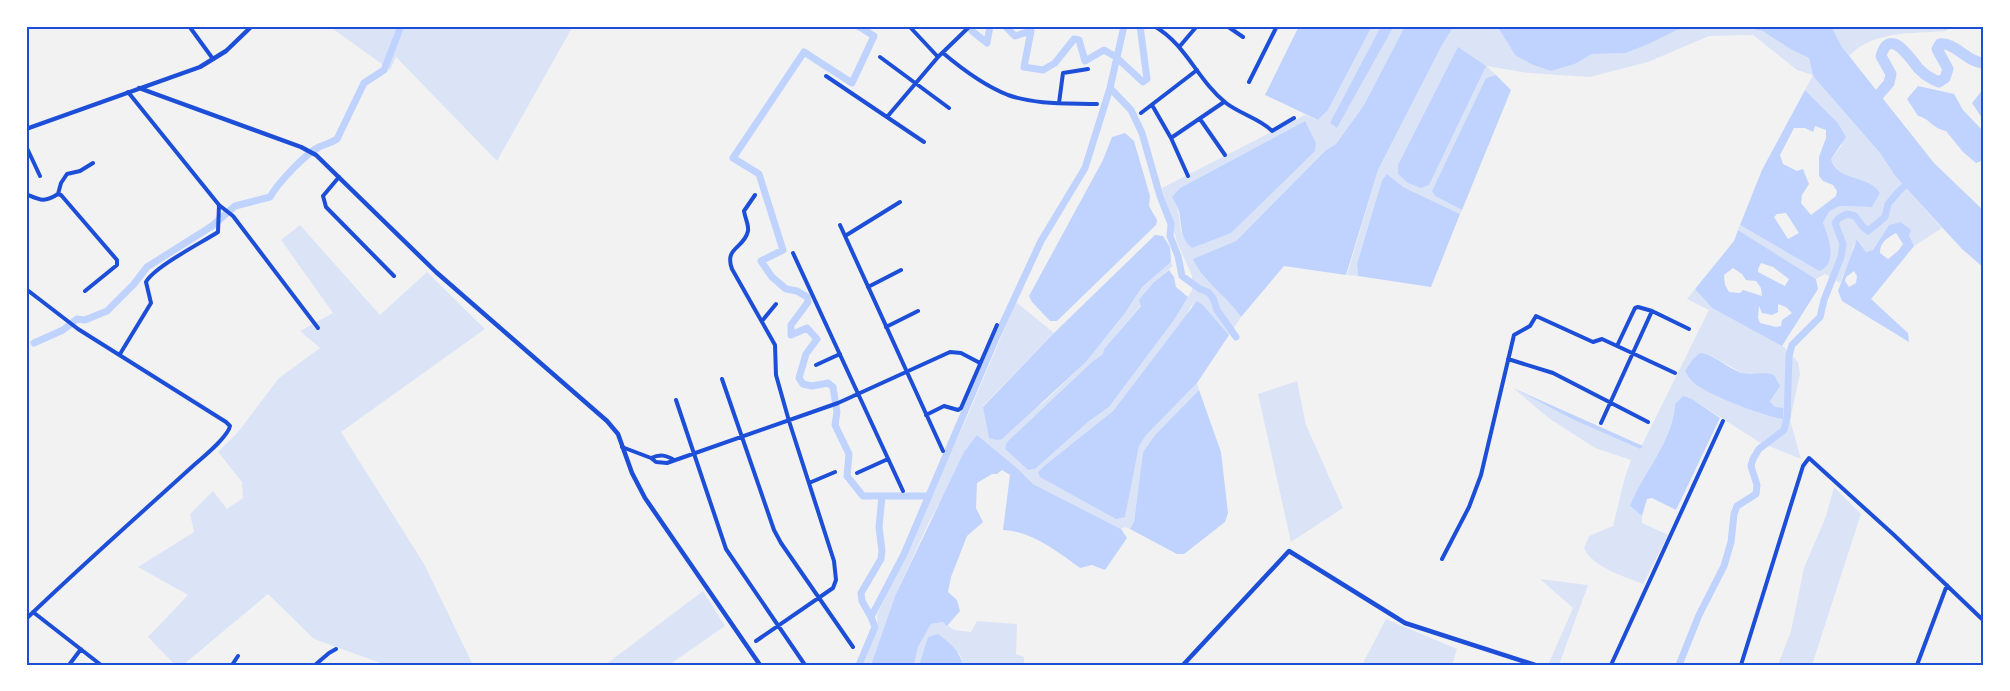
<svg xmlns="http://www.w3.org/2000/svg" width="2010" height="691" viewBox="0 0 2010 691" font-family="Quicksand,sans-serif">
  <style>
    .green { fill: #dbe4f7; fill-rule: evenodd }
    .water { fill: #bfd3fe; fill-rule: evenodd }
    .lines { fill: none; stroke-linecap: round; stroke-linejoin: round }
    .canal { stroke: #bfd3fe; stroke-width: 7 }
    .river { stroke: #bfd3fe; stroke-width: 11 }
    .minor { stroke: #1d4ed8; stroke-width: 4 }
    .tertiary { stroke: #1d4ed8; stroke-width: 4.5 }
    .neatline { fill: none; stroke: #1d4ed8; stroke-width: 2 }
  </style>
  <rect width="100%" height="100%" fill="#f2f2f2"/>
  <!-- green -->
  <path class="green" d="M329 26H560L562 28 561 26H573L497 161 396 57 390 70Z
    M1372 26H1381L1331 123 1337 128 1394 26H1405L1364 105 1336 144 1326 150 1236 241 1194 259C1204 283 1227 296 1241 317L1229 335 1203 305 1191 306 1186 316 1113 411 1038 472C1045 484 1109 510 1125 517L1139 446 1146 434 1197 383 1199 390 1155 435 1143 452 1134 522 1130 529 1125 527 1121 529 1033 484 1017 468 977 435 928 524 895 596 871 665H863L878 626 877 615 967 417 1016 302 1054 333 983 406 989 438 1043 403 1086 362 1125 313 1142 287 1171 262 1173 266 1154 282 1141 305 1104 349 1103 354 1093 361 1006 443 1005 449 1028 470 1035 469 1088 422 1109 407 1174 320 1192 290V276L1177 242 1162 188 1305 115 1318 120 1328 110ZM1305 121 1181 232 1178 209 1180 188Z
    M1454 26H1497L1515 55 1577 63 1592 54 1626 53 1651 43 1677 30 1704 27 1742 26 1763 30 1792 50 1809 58 1813 76 1880 153 1896 177 1942 228 1914 246 1909 235 1889 225 1873 250 1866 252 1858 239 1853 246 1850 261 1840 283 1825 274 1816 279 1738 230 1740 225 1819 271 1828 238 1823 223 1829 212 1839 206 1872 207 1880 193C1869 174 1838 182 1831 159L1842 145 1837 122 1805 90 1813 75 1797 70 1753 35 1709 36 1648 62 1590 77 1528 73 1487 66 1496 75 1486 78 1435 196 1462 210 1460 214 1403 187 1387 174 1382 180 1357 264 1358 276 1347 275 1378 170 1442 45Z
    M1831 26H1953L1946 31C1912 34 1874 30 1849 56L1842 47Z
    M300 225 380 315 427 272 485 329 341 432 424 564 473 665H386L314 639 268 594 183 665H175L148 637 188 595 138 567 194 532 190 514 213 491 227 509 243 498 242 482 218 452 238 432 279 378 320 348 300 331 333 313 281 240Z
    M1695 289 1712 308 1784 347 1798 362 1800 374 1790 420 1801 459 1759 442 1692 399 1675 404C1673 442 1643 472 1630 506L1642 516V523L1668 535 1643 584C1624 576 1593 568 1584 548L1589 536 1613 526 1625 477 1631 460 1595 448 1550 419 1513 388 1572 419 1640 449 1709 310 1687 299ZM1708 354 1775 391 1770 400 1775 407Z
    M1297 381 1306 425 1343 508 1291 542 1258 394Z
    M1834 487 1861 514 1812 665H1778L1791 631 1804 568 1826 516Z
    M1540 579 1588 585 1559 665 1549 663 1573 608Z
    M703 591 725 626 669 665H605Z
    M1386 619 1457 649 1452 665H1362Z
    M977 621 1017 624 1016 654 1024 657V665H963L960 654 928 637 919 665H914L918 647 931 624 943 622 954 630 971 632Z"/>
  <!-- water -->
  <path class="water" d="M1299 26H1372L1328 110 1318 120 1265 95Z
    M1381 26H1394L1337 128 1330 123Z
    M1405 26H1454L1442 45 1378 170 1346 275 1284 266 1241 317C1227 296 1204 283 1193 259L1236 241 1326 150 1336 144 1364 105Z
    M1497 26H1552L1571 29 1577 26H1711L1677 30 1651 43 1626 53 1592 54 1577 63 1551 71 1531 64 1515 55Z
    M1742 26H1831L1842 47 1934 163 1984 211V268L1962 249 1896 177 1880 153 1813 76 1809 58 1792 50 1763 31Z
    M1458 47 1486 66 1429 185 1421 188 1408 183 1398 174V165Z
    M1496 75 1511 90 1462 210 1435 196 1432 191 1486 78Z
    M1918 86 1954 94 1963 110 1984 132V160L1976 163 1963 152 1946 131C1930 127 1931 119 1918 116L1907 99Z
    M1984 88V121L1972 103Z
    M1805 90 1837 122 1846 137 1831 159C1837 182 1869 174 1880 193L1872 207 1839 206 1829 212 1823 223C1829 238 1838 264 1819 271L1740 225 1762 170ZM1815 126 1826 130V138L1819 157V176L1823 181 1833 185 1837 191 1836 196 1811 215 1801 203 1802 195 1809 184 1803 169 1797 171 1783 164 1780 155 1794 128H1805L1813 132ZM1786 213 1799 233 1788 239 1774 217 1777 214Z
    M1305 121 1316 143 1315 151 1231 233 1192 248C1180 238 1182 226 1179 211 1178 206 1174 201 1172 197L1180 188Z
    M1125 133 1134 141 1150 196 1149 206 1157 220 1156 225 1057 321H1050L1032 302 1029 296 1103 160 1112 137Z
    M1387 174 1403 187 1460 214 1431 287 1358 276 1357 264 1382 180Z
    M1901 222 1911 230 1909 235 1914 246 1871 299 1908 333 1909 342 1842 301 1838 291 1857 239 1866 252 1873 250 1889 225ZM1896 233 1903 244 1898 251 1888 259 1880 253C1880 242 1887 238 1896 233ZM1854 271 1857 276 1856 283 1849 287 1845 281 1846 277Z
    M1738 230 1816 279 1818 289 1782 346 1712 308 1695 289 1734 241ZM1761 263 1773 267 1789 279 1785 286 1758 272V269ZM1733 268 1742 274 1746 280 1756 281 1761 288 1762 296 1743 290 1740 293 1729 292 1725 285 1724 275ZM1778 304 1786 307 1792 313 1782 320 1781 326 1776 327 1760 323 1758 318 1759 306 1762 313 1772 315 1778 312Z
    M1155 235 1163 236 1170 247 1171 262 1142 287 1125 313 1086 362 1002 439 997 440 989 438 983 407 1054 333Z
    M1169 270 1174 277 1176 287 1188 297 1174 320 1109 407 1088 422 1035 469 1028 470 1005 449 1006 443 1093 361 1103 354 1104 349 1141 306 1139 300 1154 282Z
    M1197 301 1203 305 1229 335 1197 383 1146 435 1139 446 1125 517 1116 519 1040 477 1038 472 1043 467 1113 411Z
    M1700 353C1717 355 1727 369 1743 373 1752 376 1761 371 1774 375L1780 386 1770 401 1775 407 1783 408V419C1766 417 1702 393 1692 381 1689 378 1687 374 1685 371L1693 359Z
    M1513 388 1643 446 1640 449 1572 419Z
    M1199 390 1221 452 1228 513 1225 522 1184 554H1177L1130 529 1134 522 1143 452 1155 435Z
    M1683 396 1692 399 1720 418 1676 510 1652 498 1647 499 1642 516 1630 506C1643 472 1673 442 1675 404Z
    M977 435 1017 468 1033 484 1121 529 1127 538 1105 570 1092 565 1080 568C1058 552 1031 531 1003 530L1010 475 1002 470 997 474H992L977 483 976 508 983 522 967 536 951 577 948 592 957 600 960 611 947 626 943 622 931 624 918 647 914 665H871L895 596 964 452Z
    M938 634C950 643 959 650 963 665H919L928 637Z"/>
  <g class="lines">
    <!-- canal -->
    <path class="canal" d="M858 26 874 36 852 83 804 52 733 158 759 174 783 250 761 261 772 277 786 289 797 291 807 297 808 302 791 325V335L807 328 817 339 806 354 799 378 803 384 812 386 828 383 833 387 837 412 835 425 849 454 847 476 863 496H882L879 527 882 551 881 559 861 593 862 601 871 617
      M970 26 972 31 987 43 990 26
      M1005 26 1015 36 1031 31 1024 67 1043 70 1055 63 1074 39 1079 40 1085 61 1104 50 1116 57 1143 82 1147 79 1140 26
      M1110 88 1131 110 1142 133 1160 196 1171 224 1170 236 1178 256 1182 276 1200 289 1208 292 1213 298 1217 310 1236 337
      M34 343 63 330 77 319 85 320 107 311 134 284 147 267 212 226 235 206 270 197C278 183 305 154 319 147 326 144 331 143 337 139L364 83 384 70 401 26
      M882 496H928
      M859 665 875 627 871 617 904 554 996 338 1041 241 1085 168 1110 88 1124 26
      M1679 665 1699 615 1724 566 1731 542 1734 514 1737 506 1756 494 1757 485 1751 466 1753 459 1759 449 1784 430 1787 418 1789 356 1792 345 1820 317 1824 300 1841 257 1843 244 1835 223 1839 218 1847 214 1855 216 1863 227 1868 231 1885 217 1888 204 1899 191 1910 181"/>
    <!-- river -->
    <path class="river" d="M1870 105 1889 83 1891 74 1881 56C1890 25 1911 60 1919 69 1925 75 1931 79 1939 82L1945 78 1948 69 1937 49 1940 44C1955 42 1968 63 1984 63"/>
    <!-- minor -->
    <path class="minor" d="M189 26 213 59
      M909 26 938 57
      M1154 26C1186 44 1198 81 1226 103 1240 114 1261 119 1272 131L1294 118
      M1227 26 1243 37
      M1180 46 1197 26
      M943 53C962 69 985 86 1008 95 1036 105 1068 103 1097 104
      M880 57 949 108
      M826 76 924 142
      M1249 82 1277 26
      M128 92 219 205 233 216 318 328
      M1059 103 1063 73 1088 69
      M1152 105 1171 138 1188 176
      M1141 113 1197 70
      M887 117 938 57 970 26
      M1200 119 1225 155
      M1171 138 1224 102
      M26 146 40 176
      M339 177 323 196 326 207 394 276
      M26 194C40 200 44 203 58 194L61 195 117 260V265L85 291
      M58 194 61 183 67 174 80 171 93 163
      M755 195 744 211C745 218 749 225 748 231 744 249 724 247 732 269L775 345 776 375 789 421 834 561 836 580 833 588 756 641
      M840 225 943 451
      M845 236 900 202
      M793 253 903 491
      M868 287 901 270
      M26 289 78 329 226 422 230 426C228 437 203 457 194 465 138 516 81 566 26 619
      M762 321 776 304
      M886 327 918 311
      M1617 346 1635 308 1638 307 1652 311 1689 329
      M120 354 151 303 146 282C154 267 201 243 218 232L219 205
      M1508 359 1553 373 1648 422
      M816 365 840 354
      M722 379 774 530 781 543 853 647
      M676 400 726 549 805 665
      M926 415 944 406 958 410 961 408 997 325
      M1601 423 1652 311
      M622 447 651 458 656 462 667 463 838 403 950 352 961 353 980 363
      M651 458C660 454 666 455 674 460
      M857 473 888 459
      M809 483 835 472
      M1442 559 1469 507 1481 475 1514 335 1530 326 1536 316 1593 342 1602 339 1675 373
      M33 612 101 665
      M69 665 81 649
      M232 665 238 656
      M315 665 329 653 336 649
      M1611 665 1723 421
      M1741 665 1803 466 1809 458 1894 535 1984 621
      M1917 665 1947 585"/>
    <!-- tertiary -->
    <path class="tertiary" d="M139 88 301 147 316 155 436 272 607 421 618 434 632 473 645 498 760 665
      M26 129 200 67 226 51 252 26
      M1183 665 1289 551 1405 623 1535 665"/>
  </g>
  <!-- border -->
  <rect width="2010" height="691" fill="none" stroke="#ffffff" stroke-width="55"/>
  <rect x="28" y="28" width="1954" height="636" class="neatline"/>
</svg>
